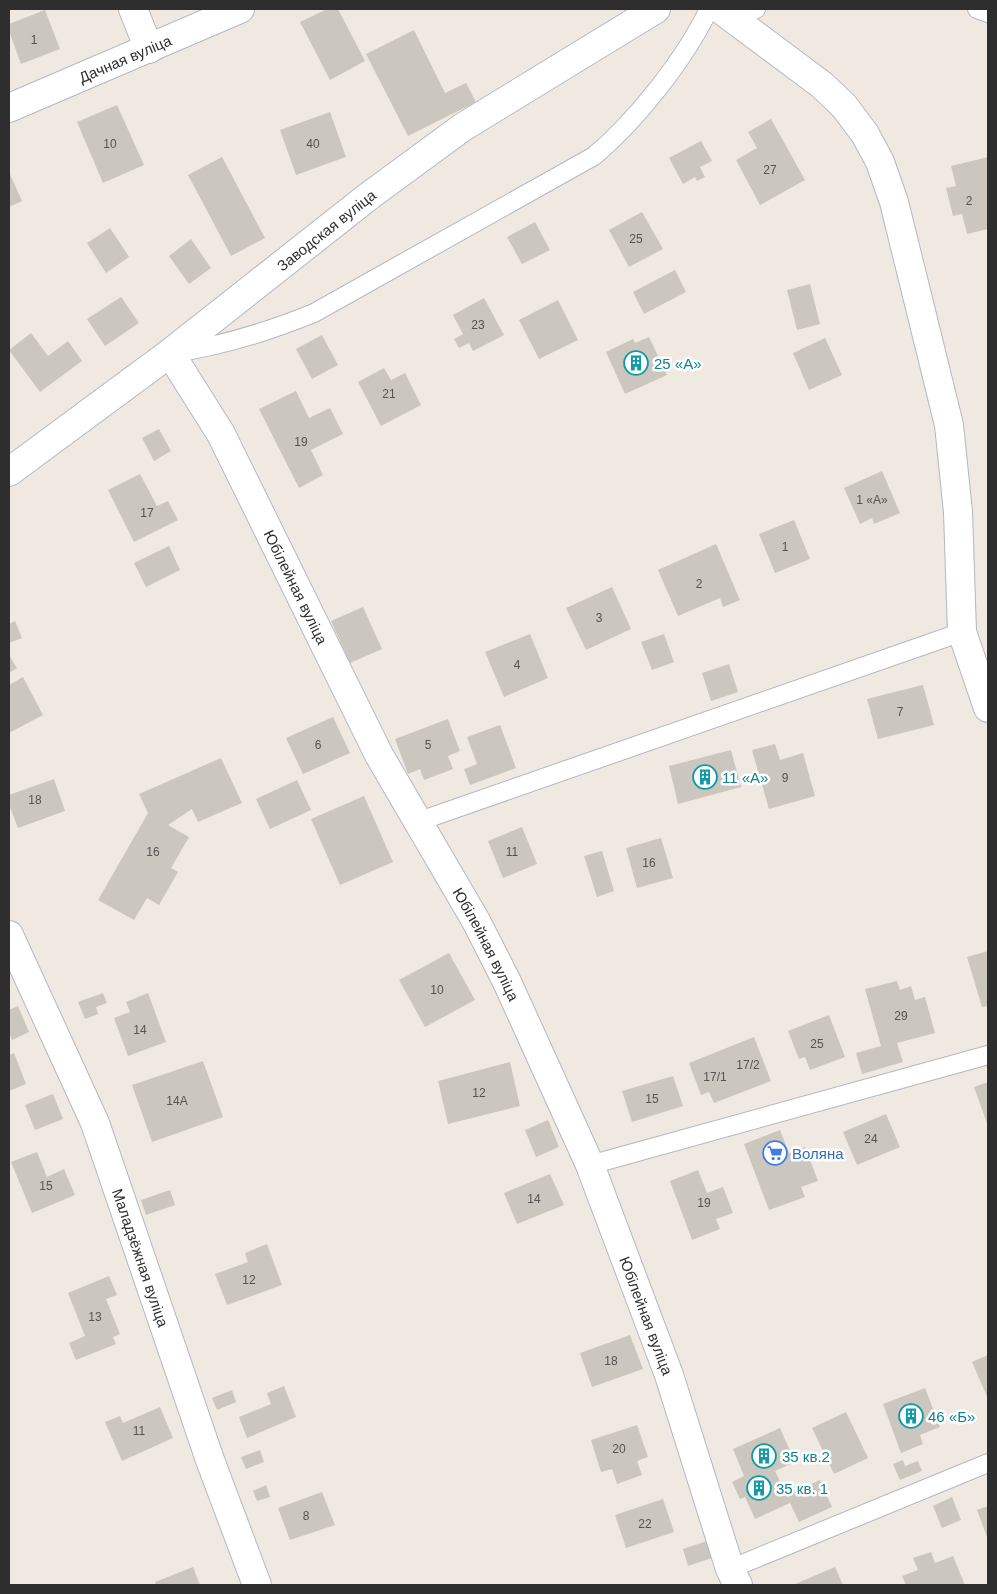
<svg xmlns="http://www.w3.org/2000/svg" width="997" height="1594" viewBox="0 0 997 1594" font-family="Helvetica,sans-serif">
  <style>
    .building { fill: #cbc7bf }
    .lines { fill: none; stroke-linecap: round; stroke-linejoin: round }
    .lane-casing { stroke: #b4b7c1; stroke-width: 20 }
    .street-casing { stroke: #b4b7c1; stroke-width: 30 }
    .lane { stroke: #fff; stroke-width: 18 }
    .street { stroke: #fff; stroke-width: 28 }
    .labels { text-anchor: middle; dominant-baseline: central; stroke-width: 5; stroke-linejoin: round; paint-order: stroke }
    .number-label { font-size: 12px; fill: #555452 }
    .street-label { font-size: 15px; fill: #2e2e2e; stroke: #fff }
    .culture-label { font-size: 15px; fill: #0d838f; stroke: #fff; text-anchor: start }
    .shop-label { font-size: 15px; fill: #366cbe; stroke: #fff; text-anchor: start }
  </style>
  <rect width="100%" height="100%" fill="#efe9e1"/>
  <!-- building -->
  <path class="building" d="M327 9H338L365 61 330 80 300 22Z
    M45 10 60 49 21 64 9 31V24Z
    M414 30 445 93 466 83 476 102 408 136 366 54Z
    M117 105 144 165 103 183 77 122Z
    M330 112 346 157 296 175 280 130Z
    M771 119 805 180 760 205 736 160 757 148 748 132Z
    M701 141 712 161 700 167 705 177 697 181 695 177 683 184 669 158Z
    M222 157 265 238 231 256 188 175Z
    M988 157V229L967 234 962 214 953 216 946 188 956 186 951 166Z
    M9 172 22 201 9 207Z
    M642 212 663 249 629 267 609 230Z
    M535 222 550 250 522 264 507 237Z
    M110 228 129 257 106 273 87 243Z
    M191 239 211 268 189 284 169 256Z
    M675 270 686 292 644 314 633 292Z
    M810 284 820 324 797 330 787 290Z
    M121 297 139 323 105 346 87 319Z
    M484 298 504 335 473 351 469 343 459 348 454 339 463 334 453 315Z
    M558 300 578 340 539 359 519 320Z
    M31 333 48 356 68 341 82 361 40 392 9 350Z
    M322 335 338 365 312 379 296 349Z
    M649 337 667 375 625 394 606 352 633 339 635 343Z
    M825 338 842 375 809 390 793 353Z
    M384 368 391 380 405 373 421 405 381 426 358 382Z
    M296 391 309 418 330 408 343 434 311 450 323 475 299 488 259 409Z
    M159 429 171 451 154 461 142 438Z
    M882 471 900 513 874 524 872 518 860 524 844 488Z
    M140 474 157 506 168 501 178 520 134 542 108 490Z
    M794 520 810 559 775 573 759 534Z
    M716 544 740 600 723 607 720 598 678 616 658 570Z
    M169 546 180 570 146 587 134 563Z
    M612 587 631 629 586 650 566 608Z
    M363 607 382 649 350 663 331 621Z
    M15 621 22 638 9 643V624Z
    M530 634 548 678 504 697 485 652Z
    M664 634 674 662 652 670 641 642Z
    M9 655 17 668 9 673Z
    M729 664 738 692 711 701 702 673Z
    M23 677 43 715 9 733V685Z
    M923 685 934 725 878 739 867 699Z
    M333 717 350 753 303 774 286 738Z
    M448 719 460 751 448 756 453 769 424 780 420 769 408 774 395 739Z
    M500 725 516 768 470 785 464 769 477 764 467 737Z
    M775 744 780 760 803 753 815 796 769 809 752 750Z
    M731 750 741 787 678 804 669 766Z
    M221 758 242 803 198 822 192 809 168 825 189 837 171 868 178 872 159 905 147 898 134 920 98 900 148 813 139 794Z
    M54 779 65 811 18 828 9 805V795Z
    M297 780 311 810 270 829 256 799Z
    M364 796 393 862 340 885 311 819Z
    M522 827 537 864 503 878 488 841Z
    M661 838 673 878 637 888 626 848Z
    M602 851 614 891 597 897 584 856Z
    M988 951V1006L982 1007 967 957Z
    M449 953 475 1000 425 1027 399 980Z
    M897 981 900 990 911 986 915 1000 925 997 935 1033 897 1043 903 1062 862 1074 856 1053 881 1046 865 989Z
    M103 993 107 1003 96 1007 98 1014 85 1019 78 1002Z
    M148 993 166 1042 128 1056 114 1018 130 1012 126 1002Z
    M18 1006 29 1032 12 1040 9 1033V1010Z
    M829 1015 845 1057 810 1070 805 1057 799 1059 788 1031Z
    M754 1037 771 1081 714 1103 709 1092 701 1095 689 1063Z
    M14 1053 26 1084 9 1091V1055Z
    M203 1061 223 1117 152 1142 132 1085Z
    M510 1062 520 1106 448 1124 438 1081Z
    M673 1076 683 1106 632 1122 622 1091Z
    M988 1082V1126L974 1087Z
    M53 1094 63 1119 35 1130 25 1105Z
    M886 1114 900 1147 857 1165 843 1132Z
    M548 1120 559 1147 536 1157 525 1130Z
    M780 1130 789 1153 805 1147 818 1181 801 1187 805 1197 769 1210 744 1144Z
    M37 1152 47 1177 64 1169 75 1195 32 1213 11 1162Z
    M698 1170 707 1193 723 1187 733 1213 716 1219 720 1229 692 1240 670 1181Z
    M550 1174 564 1205 517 1224 504 1193Z
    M170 1190 175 1205 146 1215 141 1200Z
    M267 1244 282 1285 227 1305 215 1274 248 1262 245 1253Z
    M109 1276 117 1295 106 1299 120 1334 113 1337 116 1344 76 1360 69 1343 85 1336 68 1293Z
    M630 1335 643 1369 592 1387 580 1353Z
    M988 1355V1399L972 1362Z
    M284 1386 296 1417 247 1438 239 1417 271 1404 267 1393Z
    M925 1388 940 1427 920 1435 923 1444 901 1453 883 1404Z
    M232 1390 236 1402 217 1410 212 1398Z
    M160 1407 173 1438 122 1461 105 1422 120 1416 123 1423Z
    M846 1412 868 1458 834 1474 812 1428Z
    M637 1425 648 1457 637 1461 642 1475 617 1484 612 1469 601 1472 591 1440Z
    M780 1428 795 1462 775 1471 786 1495 820 1480 832 1507 799 1522 790 1503 755 1519 745 1497 740 1499 732 1482 744 1476 733 1449Z
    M260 1450 264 1462 246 1469 241 1457Z
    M903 1460 905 1466 918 1461 922 1471 900 1480 893 1464Z
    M266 1485 270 1497 257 1501 253 1491Z
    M322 1492 335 1525 290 1540 278 1508Z
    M952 1497 961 1520 942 1528 933 1506Z
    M663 1499 674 1532 626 1548 615 1515Z
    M988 1506V1540L977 1510Z
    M707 1541 712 1558 688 1566 683 1549Z
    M931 1552 935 1563 953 1556 965 1585H906L902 1576 918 1570 913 1558Z
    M193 1567 200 1585H156L155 1582Z
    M835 1567 843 1585H796L795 1584Z"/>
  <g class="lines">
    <!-- lane casing -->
    <g class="lane-casing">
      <path id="lane" d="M977 9 988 13
        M733 18 756 9
        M173 353C223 346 267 332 314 313L594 156C636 121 685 59 709 9
        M417 822 962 632
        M590 1165 988 1055
        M730 1569 988 1463"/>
    </g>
    <!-- street casing -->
    <g class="street-casing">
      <g id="street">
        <path d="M133 9 149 49"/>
        <path d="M720 9 822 85 844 106 865 134 880 162 894 202 949 425 958 512 962 632 988 708"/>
        <path id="s1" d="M9 108 240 9"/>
        <path id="s2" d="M170 353 221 434 379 755 476 921 507 982 590 1165 669 1375 730 1569 738 1585"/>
        <path id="s3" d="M9 472 170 353 369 196 463 127 656 9"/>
        <path id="s4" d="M9 935 95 1123 210 1460 257 1585"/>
      </g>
    </g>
    <!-- lane -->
    <use href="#lane" class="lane"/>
    <!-- street -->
    <use href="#street" class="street"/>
  </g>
  <!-- icons -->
  <defs>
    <g id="building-ring" transform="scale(1.25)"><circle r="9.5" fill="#fff" stroke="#0f9aa8" stroke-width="1.5"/><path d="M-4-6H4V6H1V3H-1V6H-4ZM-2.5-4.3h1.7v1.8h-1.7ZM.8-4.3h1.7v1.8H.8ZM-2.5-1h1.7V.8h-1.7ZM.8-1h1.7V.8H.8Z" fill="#0f9aa8"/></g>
    <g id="supermarket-ring" transform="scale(1.25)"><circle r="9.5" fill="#fff" stroke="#3f7fe0" stroke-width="1.5"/><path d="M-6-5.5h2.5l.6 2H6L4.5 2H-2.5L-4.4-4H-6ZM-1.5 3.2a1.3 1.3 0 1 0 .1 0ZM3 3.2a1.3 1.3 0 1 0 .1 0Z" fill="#3f7fe0"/></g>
  </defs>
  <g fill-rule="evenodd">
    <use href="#building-ring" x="636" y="363"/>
    <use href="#building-ring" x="705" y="777"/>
    <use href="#supermarket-ring" x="775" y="1153"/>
    <use href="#building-ring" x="911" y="1416"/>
    <use href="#building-ring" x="764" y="1456"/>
    <use href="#building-ring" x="759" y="1488"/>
  </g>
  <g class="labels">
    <!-- number labels -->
    <g class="number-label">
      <text x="34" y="40">1</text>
      <text x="110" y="144">10</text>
      <text x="313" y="144">40</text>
      <text x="770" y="170">27</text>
      <text x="969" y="201">2</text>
      <text x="636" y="239">25</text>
      <text x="478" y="325">23</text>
      <text x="389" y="394">21</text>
      <text x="301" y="442">19</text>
      <text x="872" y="500">1 «А»</text>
      <text x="147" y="513">17</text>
      <text x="785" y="547">1</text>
      <text x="699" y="584">2</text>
      <text x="599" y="618">3</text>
      <text x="517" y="665">4</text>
      <text x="900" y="712">7</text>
      <text x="318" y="745">6</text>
      <text x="428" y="745">5</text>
      <text x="785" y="778">9</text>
      <text x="35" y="800">18</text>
      <text x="153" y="852">16</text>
      <text x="512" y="852">11</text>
      <text x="649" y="863">16</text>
      <text x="437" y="990">10</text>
      <text x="901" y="1016">29</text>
      <text x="140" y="1030">14</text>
      <text x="817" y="1044">25</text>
      <text x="748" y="1065">17/2</text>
      <text x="715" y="1077">17/1</text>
      <text x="479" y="1093">12</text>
      <text x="652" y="1099">15</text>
      <text x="177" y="1101">14А</text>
      <text x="871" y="1139">24</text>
      <text x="46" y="1186">15</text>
      <text x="534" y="1199">14</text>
      <text x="704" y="1203">19</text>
      <text x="249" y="1280">12</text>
      <text x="95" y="1317">13</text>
      <text x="611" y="1361">18</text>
      <text x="139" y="1431">11</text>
      <text x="619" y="1449">20</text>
      <text x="306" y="1516">8</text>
      <text x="645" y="1524">22</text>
    </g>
    <!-- street labels -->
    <g class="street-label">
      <text stroke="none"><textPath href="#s1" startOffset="126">Дачная вуліца</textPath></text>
      <text stroke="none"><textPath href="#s3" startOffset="399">Заводская вуліца</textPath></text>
      <text stroke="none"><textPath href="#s2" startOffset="266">Юбілейная вуліца</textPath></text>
      <text stroke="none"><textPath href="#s2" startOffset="671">Юбілейная вуліца</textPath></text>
      <text stroke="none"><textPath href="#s4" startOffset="349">Маладзёжная вуліца</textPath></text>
      <text stroke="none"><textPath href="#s2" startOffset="1076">Юбілейная вуліца</textPath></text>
    </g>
    <!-- culture labels -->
    <g class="culture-label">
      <text x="654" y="363">25 «А»</text>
      <text x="722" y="777">11 «А»</text>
      <text x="928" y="1416">46 «Б»</text>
      <text x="782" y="1456">35 кв.2</text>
      <text x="776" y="1488">35 кв. 1</text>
    </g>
    <!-- shop labels -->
    <g class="shop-label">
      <text x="792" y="1153">Воляна</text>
    </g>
  </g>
  <!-- border -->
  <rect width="997" height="1594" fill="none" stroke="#2e2e2e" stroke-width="20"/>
</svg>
